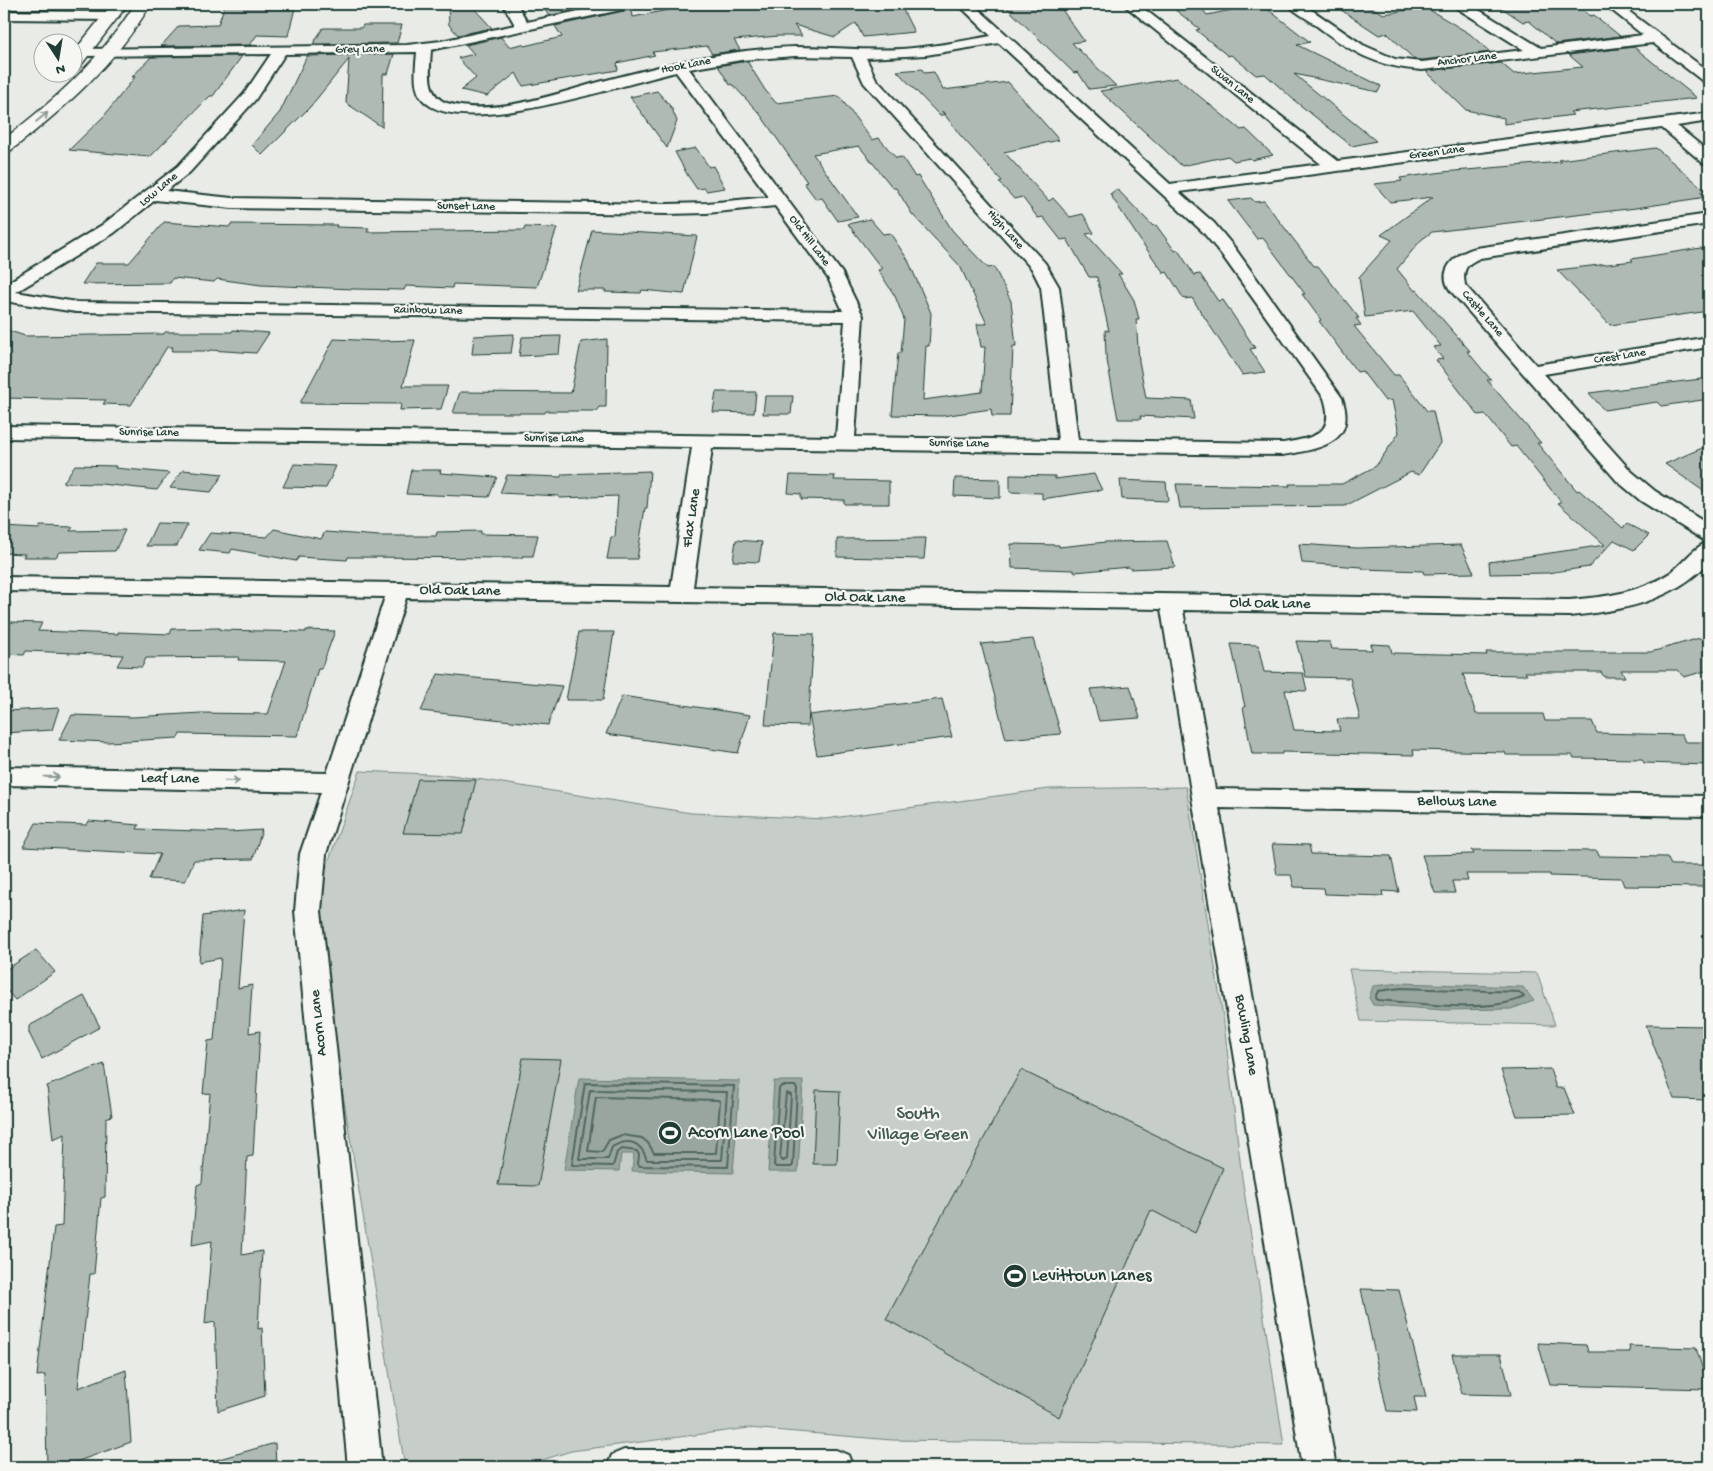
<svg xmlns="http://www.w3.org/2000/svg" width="1713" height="1471" viewBox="0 0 1713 1471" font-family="'Gochi Hand',sans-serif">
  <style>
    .green { fill: #c7cec9; stroke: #73867e }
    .water { fill: #99a6a0; stroke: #687c75 }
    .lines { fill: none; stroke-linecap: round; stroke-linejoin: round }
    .shore { stroke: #50675f; stroke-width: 2 }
    .building { fill: #b0bab5; stroke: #1f3d34 }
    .minor-casing { stroke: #1f3d34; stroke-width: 4 }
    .major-casing { stroke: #1f3d34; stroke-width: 3 }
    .minor { fill: #f6f6f2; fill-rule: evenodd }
    .major { fill: #f6f6f2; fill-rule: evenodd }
    .oneway { stroke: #8a9a93 }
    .labels { text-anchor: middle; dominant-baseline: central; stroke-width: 4.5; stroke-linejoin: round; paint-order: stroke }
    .far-street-label { font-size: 12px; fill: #1f3d34; stroke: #f6f6f2 }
    .street-label { font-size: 15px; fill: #1f3d34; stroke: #f6f6f2 }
    .near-park-label { font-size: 18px; fill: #415a52; stroke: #f6f6f2 }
    .near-poi-label { font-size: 18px; fill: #1f3d34; stroke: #f6f6f2; text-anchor: start }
  </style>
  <rect width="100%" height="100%" fill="#e9ebe7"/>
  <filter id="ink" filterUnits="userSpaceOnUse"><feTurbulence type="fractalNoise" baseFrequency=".02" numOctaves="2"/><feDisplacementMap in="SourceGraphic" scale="10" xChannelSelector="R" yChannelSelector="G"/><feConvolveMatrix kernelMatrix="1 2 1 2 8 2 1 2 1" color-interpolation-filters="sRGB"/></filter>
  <g filter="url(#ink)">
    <!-- green -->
    <path class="green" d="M360 771 452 775 691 813 825 819 1049 789 1186 787 1224 1023 1242 1178 1284 1445 892 1440 749 1428 571 1451 520 1467H405L312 909Z
      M1349 969 1537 973 1555 1025 1361 1021Z"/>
    <!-- water -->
    <path class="water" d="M1401 983 1523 987 1534 1001 1511 1009 1444 1010 1373 1005 1369 998 1373 986Z
      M579 1078 740 1081 733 1173 632 1171 634 1154H621L619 1171 564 1170Z
      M774 1081H803L798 1172H768Z"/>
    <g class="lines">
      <!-- shore -->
      <path class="shore" d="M1401 988 1519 992 1524 997C1488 1014 1417 1003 1377 1000L1375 998 1378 991Z
        M585 1083 734 1086 728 1167 640 1166 638 1164 639 1155 637 1151 622 1149 617 1152 613 1166 572 1165Z
        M781 1086H795L797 1089 793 1165 791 1167H776L774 1165 779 1089Z
        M590 1090 727 1092 722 1160H647C641 1142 629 1137 612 1147L608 1159H579Z
        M786 1093 791 1095 787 1159 783 1161 780 1158Z
        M596 1097 718 1100 720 1102 716 1153H654L648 1143 642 1138 622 1135 609 1140 602 1152 588 1151Z"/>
    </g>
    <!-- building -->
    <path class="building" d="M225 4H296L288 36 257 35 250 45 161 46 179 26 218 25Z
      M470 4 492 28 458 35 449 25 448 5Z
      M541 4H604L549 16Z
      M710 4H900L914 32 863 37 856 23 835 37 794 25 802 36H778L734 40 740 50 712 54 707 46 652 52 655 55 617 63 618 70 523 86 516 73 487 96 461 90 476 78 458 58 474 54 466 45 501 37 509 47 522 44 524 46 562 37 555 26 632 9 633 17 673 9 710 6Z
      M1003 4H1058L1084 41 1072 43 1116 86 1089 89 1078 72 1074 73Z
      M1198 4 1207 15 1261 4 1310 42 1297 45 1381 86 1378 92 1294 74 1376 141 1352 146 1295 101 1265 74 1256 75 1231 55 1228 56 1196 30 1200 29 1170 6Z
      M1332 4H1365L1384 14 1425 7 1470 34 1490 52 1422 60 1414 59 1387 33 1379 35Z
      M1496 4H1575L1590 16 1594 15 1620 36 1556 44 1529 21 1523 22Z
      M363 25H402L397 43 313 44 323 28H361Z
      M1634 47 1697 98 1570 112 1573 115 1504 124V118L1466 110 1426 71 1501 63 1514 74 1583 67 1569 55Z
      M394 54 388 74H383L382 127 346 103 349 59 310 107 262 155 252 145 280 112 307 56Z
      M242 56 213 96H210L150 157 69 150 104 116 135 77H132L151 57Z
      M747 61 765 90 776 103 839 96 872 140 879 138 896 158 902 157 915 177 918 176 952 230 963 242 988 268 994 267 1011 301 1016 346H1013L1010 416H992L991 409 942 416 892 415 898 353H901L904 319 895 296 878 270 882 269 848 224 870 219 883 234 890 233 908 260 931 313 929 346H926L923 400 982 392 985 347H981L977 324H987L960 266 912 214 896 188H893L859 146 813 154 858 217 838 221 822 198 816 199 804 183 807 182 760 114 732 84 730 85 718 66Z
      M922 69 924 73 934 72 943 90 1008 82 1059 140 1004 152 1049 201 1053 198 1070 217 1083 214 1094 233 1086 234 1122 274H1118L1134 300 1139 319H1136L1139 361 1146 398 1191 400 1194 419 1140 416 1141 419H1118L1106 355 1105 330 1109 331 1097 277H1089L1067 239 1061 240 1043 217 1038 218 1022 197 1014 199 999 182 1002 181 960 135 942 111 944 114 940 116 897 71Z
      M1177 78 1241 130 1246 129 1273 155 1252 160 1250 158 1234 161 1228 156 1182 166 1100 91Z
      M657 91 671 107 677 121 667 148 630 97Z
      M696 148 709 167 713 166 725 188 706 191 705 188 697 189 688 176 675 152Z
      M1656 148 1706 191 1700 192 1706 197 1636 208 1432 232 1421 240 1397 269 1415 291 1417 290 1470 351H1467L1491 380H1487L1541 443H1537L1577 491 1579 490 1623 528 1627 524 1649 535 1634 550 1614 540 1589 567 1547 573 1490 574 1489 562 1605 545 1558 503 1561 502 1516 446 1511 447 1485 414 1478 415 1436 360 1443 359 1433 347 1441 346 1413 311 1365 317 1359 277 1392 240 1381 235 1433 197 1390 202 1374 184 1402 181 1400 178 1443 172 1561 162 1558 160Z
      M1117 189 1153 226 1156 225 1175 251 1178 250 1194 275 1200 274 1218 301 1223 300 1255 348 1250 349 1265 372 1242 375 1192 298 1184 299 1167 272 1164 273 1140 240 1110 194Z
      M1251 198 1255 202 1264 201 1314 266H1318L1359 318H1356L1361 325 1354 326 1394 375H1399L1427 411H1433L1440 443 1419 475 1411 472 1345 506 1180 508 1176 484 1290 486 1289 484H1342L1376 466 1399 433 1392 400 1385 401 1362 371 1357 372 1319 321 1321 320 1302 294H1305L1263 238 1257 239 1228 201Z
      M164 222 229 227 231 224 337 225 336 227 369 228 367 232 524 230 525 227 557 228 537 287 453 284 452 288 406 286 404 290 354 289 261 285 217 279 214 282 173 278 170 283 82 284 96 263H129Z
      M592 230 697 236 684 294 642 290 641 293 605 292 606 290H576Z
      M1701 248 1709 255V311L1610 325 1557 270 1633 261 1631 259Z
      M4 329 25 336 164 334 165 332H232L233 330 269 333 256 353 210 350 209 351H171L173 347H167L131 405 103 404 106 400 4 398Z
      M514 334 511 353 472 354 474 336Z
      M561 336 559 354 519 356 522 337Z
      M334 339 379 341 415 340 403 386H448L441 409 400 410 401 404 300 403Z
      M607 339 606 407H599L598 411H546L545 413H453L460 392 571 393 581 342Z
      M1709 378V399L1661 406 1657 402 1604 410 1589 393Z
      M716 392H756L754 413 713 412Z
      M765 396H793L791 414H763Z
      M1709 445V495L1665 464Z
      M294 464 336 466 326 488 283 487Z
      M75 465 116 466 115 468 169 473 157 490 101 484 63 483Z
      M183 470 223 474 211 492 170 488Z
      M411 470H441L440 473 497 477 489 497 406 494Z
      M650 471 647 508H645L637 559H607L611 537H615L618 496 559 498V496L500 493 507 475 561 477 562 474Z
      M1094 474 1102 490 1042 499V493L1010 492V475L1055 476V479Z
      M790 475 835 476 834 480 889 481V504H844V500L801 499V494L788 493Z
      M955 478 1000 479V498L954 496Z
      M1120 480 1166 482 1168 501 1122 499Z
      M157 523 188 524 177 546H146Z
      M40 526 73 527 70 531 125 530 115 551 59 552 56 557H23L25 554 4 553V527L39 529Z
      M274 529 321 539 325 532 379 536H436L437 532 481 531V534L538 535 533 556H522V558L348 557 347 560 299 557 296 561 232 549 230 553 199 550 210 533 267 537Z
      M926 538 924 559 837 557V539Z
      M736 540 762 542 759 562 733 561Z
      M1167 541 1175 567 1130 569 1129 567 1075 572 1074 570 1012 568 1011 544 1059 545V547L1106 542Z
      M1299 544 1357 548 1461 545 1474 573 1424 574 1423 571 1363 569 1362 567 1302 563Z
      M10 622 42 623 38 631 118 634V632L170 634 172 629 220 628V630L306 632V630L335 631 321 669H318L297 736 180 734 178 738 109 742 59 740 72 715 133 717 201 713 268 714 286 661 238 660 239 657 146 658 142 667 117 666 123 655 26 651 24 655 4 654V633Z
      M579 632H614L603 700H566Z
      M774 633 814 634 808 726 765 725Z
      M1700 638 1709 648V670L1684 677 1677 670H1621L1625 677H1604L1601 672H1525L1527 675 1463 674 1476 714H1543L1545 721H1592L1597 733 1682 735 1685 742H1709V765L1644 763 1642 759 1574 758 1572 755H1506L1505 752 1413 750 1414 755 1282 752V754H1252L1243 707H1245L1231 644 1258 645 1264 672 1303 673 1307 691 1285 690 1294 730 1340 731 1337 719H1360L1350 678 1306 677 1296 641 1330 642 1332 649 1372 650 1371 644 1390 645 1392 653 1487 655 1486 652H1651Z
      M1033 639 1061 734 1006 739 981 644Z
      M438 674 475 678 562 686 548 725 421 711Z
      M1130 686 1140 718 1099 721 1090 689Z
      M622 696 663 702 750 715 738 753 606 734Z
      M942 699 952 737 817 755 809 715Z
      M59 708 52 730 4 733V719L7 711Z
      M418 779 476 780 463 834 403 833Z
      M89 821 139 825 137 829 230 832 262 830 253 859 194 860 185 881 149 879 160 854 23 847 36 823 87 825Z
      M1272 844 1309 845 1311 854 1391 856 1399 892 1382 891 1383 896 1325 894 1324 888 1294 887 1291 875H1277Z
      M1472 850 1597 851 1599 856 1667 857 1671 865H1709V887L1624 886 1621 878 1550 876V874H1466L1468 881H1452L1455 893H1435L1422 855 1474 854Z
      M244 910 238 988 252 985 249 1033 260 1031 253 1156 247 1157 242 1255 262 1251 258 1329 262 1328 265 1396 218 1411 215 1322 205 1324 212 1241 192 1245 197 1185 202 1183 210 1093 203 1094 208 1041 214 1040 221 958 199 962 203 916Z
      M36 950 55 972 15 1000 4 987V971Z
      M84 996 100 1027 42 1059 29 1033V1026Z
      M1646 1025 1709 1026V1100L1674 1099Z
      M523 1058 561 1059 538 1186 498 1185Z
      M104 1064 112 1116 106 1118 105 1197 101 1198 94 1274H90L78 1388 126 1370 131 1442 62 1467H47L45 1375 37 1376 54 1227 62 1226 65 1134 53 1139 47 1086Z
      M1550 1069 1556 1088H1564L1575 1115 1517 1116 1501 1070Z
      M1021 1070 1223 1168 1195 1233 1151 1210 1059 1417 886 1319Z
      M816 1090 840 1091 837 1164H813Z
      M1361 1289 1399 1290 1426 1397H1414L1417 1412 1387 1411Z
      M1538 1343 1586 1345 1588 1352H1630L1629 1346 1696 1348 1709 1389 1550 1385Z
      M1452 1354H1501L1511 1395 1462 1394Z
      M275 1443 276 1467H210L209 1462Z"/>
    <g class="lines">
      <!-- minor casing -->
      <g class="minor-casing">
        <path id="minor" d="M503 4H517L527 22 612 4H637L630 8 431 50C430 69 425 95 447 103 492 117 556 94 599 82 626 75 653 68 680 62 718 54 757 48 796 47 832 47 866 51 902 49 932 47 962 41 991 36L958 4H973L1170 184 1321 164 1123 4H1138L1338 161 1709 113V121L1677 126 1709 152V165L1703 163 1662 128 1179 192 1214 223 1234 247 1342 398C1358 444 1318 449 1283 455L712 448 693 587 1569 600C1605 597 1639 593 1670 573 1683 564 1694 546 1709 542V562C1672 602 1621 611 1569 616L1183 610 1215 789 1709 796V816L1219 808 1336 1467H1302L1161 609 406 598 326 854 321 911 382 1467H348L295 911 300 854 321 792 4 785V767L327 773 385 597 4 591V577L671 587 692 447 4 438V426L836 437 845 321 76 312 4 301V285L102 225 178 166 244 94 271 54 85 56 80 55 78 52 80 49 407 45 441 41 515 25ZM999 43 1202 231 1222 255 1324 398C1336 435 1313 438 1283 443L1078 440 1059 287 1045 263 876 79 866 58 926 55ZM417 52C416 66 412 88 423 100 460 141 626 83 676 72L769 197 707 203 668 204 232 198 166 191 190 172 255 100 285 54ZM795 56 852 57 864 83 1032 269 1041 287 1058 440 855 437 863 316 842 273 689 69 741 60ZM155 200 232 208 668 214 707 213 775 206 828 278 843 311 76 302 16 292 114 233Z
          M1288 4H1303L1363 45 1395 59 1422 62 1524 50 1455 7 1453 4H1469L1541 48 1643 35 1604 4H1619L1709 72V83L1704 82 1653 43 1422 70C1376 67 1349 51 1313 23 1305 17 1294 12 1288 4Z
          M4 11 112 12 119 16 112 20 4 19Z
          M1709 214V224L1480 258C1466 264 1462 270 1465 285L1536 365 1709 337V347L1544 374 1631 471 1655 491 1709 525V541L1702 539 1641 501 1617 481 1450 290C1436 269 1458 252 1476 248Z
          M624 1450H836L848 1455 853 1467H607L612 1455Z"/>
      </g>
      <!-- major casing -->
      <g class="major-casing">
        <path id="major" d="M112 4H128L78 69 72 70V54Z
          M135 4H151C115 64 65 108 10 151L4 152V139C55 100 101 59 135 4Z"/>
      </g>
      <!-- minor -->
      <use href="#minor" class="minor"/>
      <!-- major -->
      <use href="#major" class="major"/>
    </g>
    <!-- one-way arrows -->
    <defs><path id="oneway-shaft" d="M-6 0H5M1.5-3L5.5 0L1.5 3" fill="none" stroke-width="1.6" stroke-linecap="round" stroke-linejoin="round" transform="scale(1.25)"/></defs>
    <g class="oneway">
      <use href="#oneway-shaft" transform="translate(42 117) rotate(-40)"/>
      <use href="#oneway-shaft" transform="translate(52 777) rotate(1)"/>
      <use href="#oneway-shaft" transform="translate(232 781) rotate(1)"/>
    </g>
  </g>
  <!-- icons -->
  <defs>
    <g id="stadium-disc" transform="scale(1.25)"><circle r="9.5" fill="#1f3d34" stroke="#f6f6f2"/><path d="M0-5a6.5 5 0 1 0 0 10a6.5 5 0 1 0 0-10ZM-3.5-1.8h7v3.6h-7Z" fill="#fff"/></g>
  </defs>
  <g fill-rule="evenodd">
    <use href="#stadium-disc" x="670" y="1133"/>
    <use href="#stadium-disc" x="1015" y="1276"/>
  </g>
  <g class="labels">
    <!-- far-street labels -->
    <g class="far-street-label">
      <text transform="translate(360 50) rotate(-1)">Grey Lane</text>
      <text transform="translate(1467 60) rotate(-7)">Anchor Lane</text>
      <text transform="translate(686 66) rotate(-11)">Hook Lane</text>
      <text transform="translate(1232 85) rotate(39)">Swan Lane</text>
      <text transform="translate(1437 153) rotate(-7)">Green Lane</text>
      <text transform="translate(159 190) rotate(-40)">Low Lane</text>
      <text transform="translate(466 207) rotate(1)">Sunset Lane</text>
      <text transform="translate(1005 230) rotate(48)">High Lane</text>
      <text transform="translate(809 241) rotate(53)">Old Hill Lane</text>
      <text transform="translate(428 311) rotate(1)">Rainbow Lane</text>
      <text transform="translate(1482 314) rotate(49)">Castle Lane</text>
      <text transform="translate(1620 357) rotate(-9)">Crest Lane</text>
      <text transform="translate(149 433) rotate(1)">Sunrise Lane</text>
      <text transform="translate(554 439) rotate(1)">Sunrise Lane</text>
      <text transform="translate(959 444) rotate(1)">Sunrise Lane</text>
    </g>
    <!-- street labels -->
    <g class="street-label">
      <text transform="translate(692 518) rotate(-82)">Flax Lane</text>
      <text transform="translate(460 591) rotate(1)">Old Oak Lane</text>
      <text transform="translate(865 598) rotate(1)">Old Oak Lane</text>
      <text transform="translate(1270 604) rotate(1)">Old Oak Lane</text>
      <text transform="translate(170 779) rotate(1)">Leaf Lane</text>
      <text transform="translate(1457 802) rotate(1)">Bellows Lane</text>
      <text transform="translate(319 1023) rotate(-96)">Acorn Lane</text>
      <text transform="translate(1246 1035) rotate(80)">Bowling Lane</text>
    </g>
    <!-- near-park labels -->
    <g class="near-park-label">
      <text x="918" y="1114">South<tspan x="918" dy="21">Village Green</tspan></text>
    </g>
    <!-- near-poi labels -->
    <g class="near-poi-label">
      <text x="688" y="1133">Acorn Lane Pool</text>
      <text x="1032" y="1276">Levittown Lanes</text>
    </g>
  </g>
  <!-- margin -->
  <rect width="1713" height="1471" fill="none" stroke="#f6f6f2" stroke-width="20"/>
  <rect x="10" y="10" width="1693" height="1451" fill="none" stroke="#1f3d34" stroke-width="2" filter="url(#ink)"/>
  <!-- north arrow -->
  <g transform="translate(58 58) rotate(168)"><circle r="24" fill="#f6f6f2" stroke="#a0aca6"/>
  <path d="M0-4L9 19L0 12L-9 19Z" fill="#1f3d34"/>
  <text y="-8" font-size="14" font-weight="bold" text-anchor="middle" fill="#1f3d34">N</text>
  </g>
</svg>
